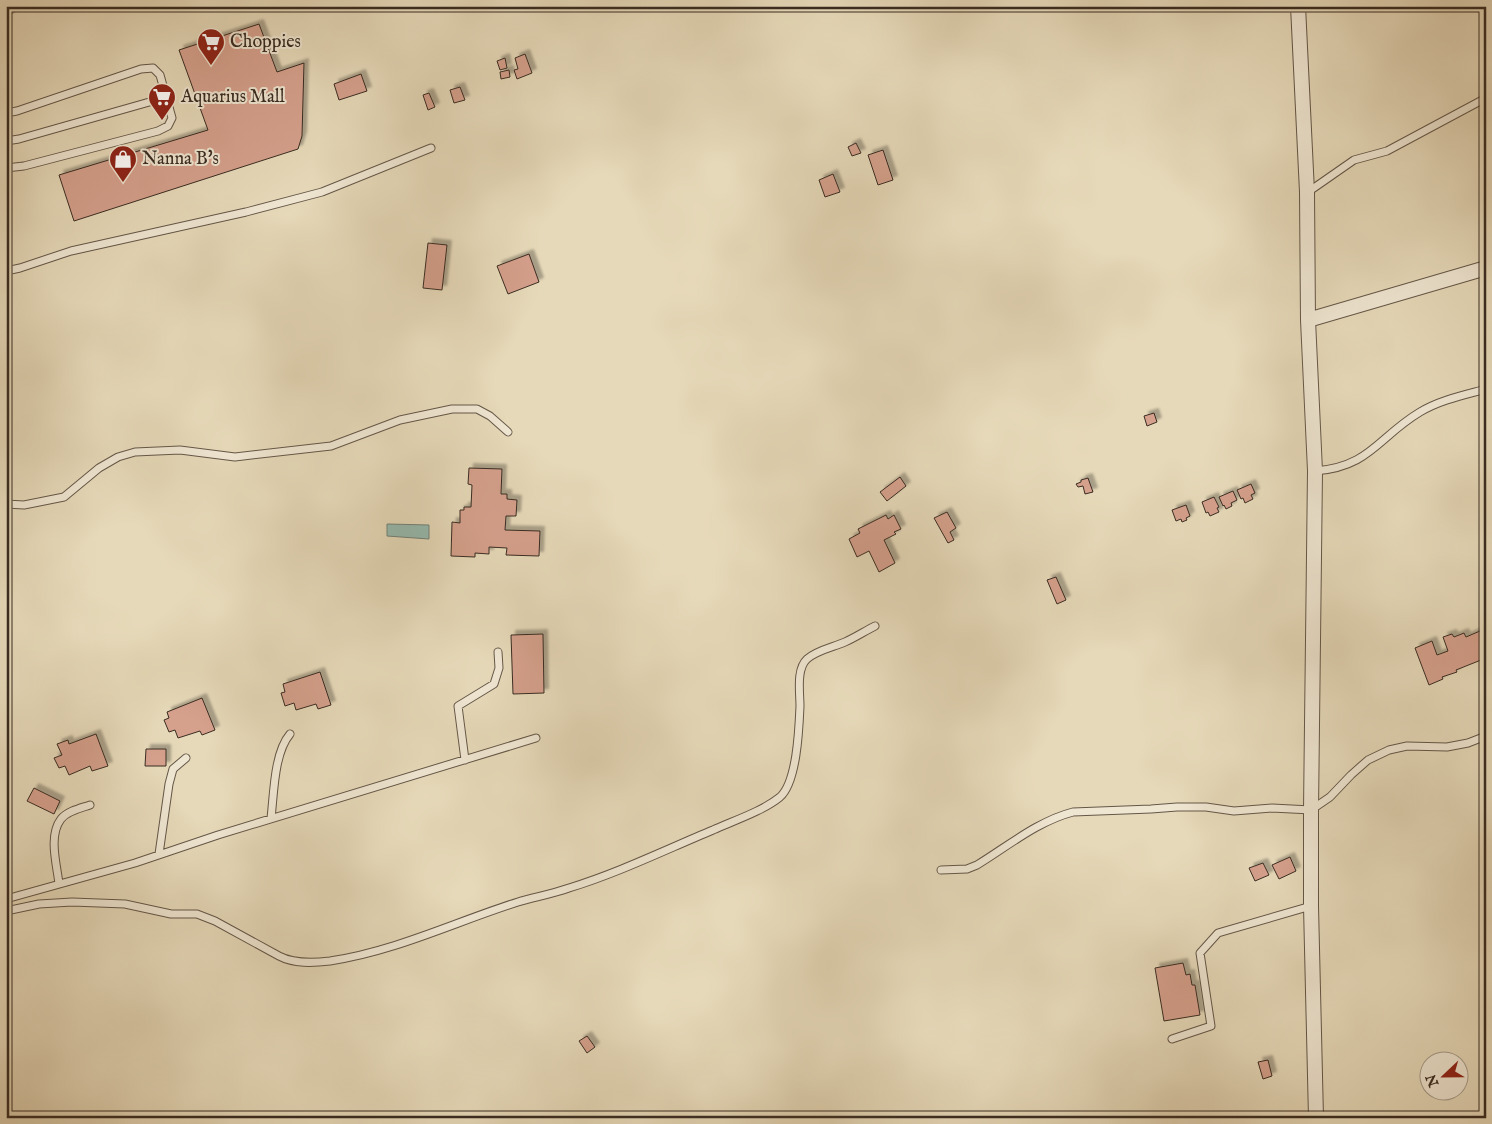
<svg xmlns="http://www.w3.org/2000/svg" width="1492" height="1124" viewBox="0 0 1492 1124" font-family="'IM FELL English',serif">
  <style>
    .water { fill: #96baaf; stroke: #718177 }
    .building { fill: #d5a08c; stroke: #392c22; filter: url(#shadow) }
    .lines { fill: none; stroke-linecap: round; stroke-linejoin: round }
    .lane-casing { stroke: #645748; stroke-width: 9 }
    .street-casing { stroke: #645748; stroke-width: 16 }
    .lane { stroke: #efe6d2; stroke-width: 7 }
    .street { stroke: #efe6d2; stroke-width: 14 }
    .labels { text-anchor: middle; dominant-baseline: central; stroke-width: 4; stroke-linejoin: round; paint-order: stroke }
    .poi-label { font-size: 18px; fill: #392c22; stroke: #efe6d2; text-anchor: start }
  </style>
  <defs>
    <filter id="shadow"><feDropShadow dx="4.5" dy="-4.5" stdDeviation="1" flood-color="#0004"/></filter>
  </defs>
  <rect width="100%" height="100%" fill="#e6d9b9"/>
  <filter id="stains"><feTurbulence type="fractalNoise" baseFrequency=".004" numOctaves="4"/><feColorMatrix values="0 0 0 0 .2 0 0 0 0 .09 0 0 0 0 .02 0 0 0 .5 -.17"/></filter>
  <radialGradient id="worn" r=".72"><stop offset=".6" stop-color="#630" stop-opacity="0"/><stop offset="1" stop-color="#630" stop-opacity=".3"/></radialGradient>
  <!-- water -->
  <path class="water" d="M387 524 429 525V539L387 536Z"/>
  <!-- building -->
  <path class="building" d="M259 24 277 72 304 63 302 136 298 149 74 221 59 175 208 130 179 50Z
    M525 54 532 73 517 79 514 70 518 69 515 58Z
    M505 58 507 68 500 70 497 61Z
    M509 70 510 77 501 79 500 72Z
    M361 74 367 91 339 100 334 84Z
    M460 87 465 100 454 103 450 90Z
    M429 93 435 107 428 110 423 95Z
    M856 143 861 153 852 156 848 147Z
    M883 150 893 180 878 185 868 155Z
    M833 174 840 192 825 197 819 180Z
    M428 243 447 245 442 290 423 288Z
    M529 254 539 282 508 294 497 266Z
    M1154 413 1157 422 1147 426 1144 416Z
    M469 468 502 469 501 494H507V499L517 500 516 516H506L505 530 540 531 539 556 506 555 507 548 489 547V554L475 553V557L451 556 452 522 460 523V510H464V507H471L472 485 468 484Z
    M900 477 906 486 887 501 880 492Z
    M1088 478 1093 492 1085 494 1083 486 1078 487 1076 484 1081 482V480Z
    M1251 484 1255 493 1251 495 1253 499 1245 503 1243 498 1241 499 1237 490Z
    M1233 491 1237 500 1231 503 1232 506 1226 509 1224 505 1223 506 1219 497Z
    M1214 497 1219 507 1217 508 1219 512 1210 516 1208 512 1206 513 1202 502Z
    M1186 505 1190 516 1186 518 1187 520 1182 522 1181 519 1176 521 1172 510Z
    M947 512 956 528 950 532 954 540 948 543 934 518Z
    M886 515 888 519 894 515 901 529 894 532 896 534 884 540 895 563 879 572 869 551 857 557 849 539 860 533 858 529Z
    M1056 577 1066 600 1057 604 1047 580Z
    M1480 631 1486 647V658L1456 670 1457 672 1442 677 1443 679 1429 685 1415 648 1432 641 1437 655 1448 651 1443 637 1452 634 1454 637 1464 633 1466 637Z
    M543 634 544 693 513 694 511 635Z
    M320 672 331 705 318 709 316 704 296 710 294 703 285 706 281 693 285 692 283 684Z
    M202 698 215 730 202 735 200 731 178 738 175 730 169 732 164 720 169 718 167 712Z
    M96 734 108 766 92 771 90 766 69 775 65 766 59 768 54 758 62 755 57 744 68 740 69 744Z
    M146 749H166V766H145Z
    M34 788 60 801 54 814 27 801Z
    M1290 857 1296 871 1279 879 1272 865Z
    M1263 863 1269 875 1255 881 1249 868Z
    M1183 963 1186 975 1190 974 1192 985H1195L1200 1015 1164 1021 1155 968Z
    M587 1036 595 1047 587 1053 579 1041Z
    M1268 1060 1272 1076 1263 1079 1258 1062Z"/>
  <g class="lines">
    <!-- lane casing -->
    <g class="lane-casing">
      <path id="lane" d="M6 12 18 6
        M6 113 17 111 141 69 153 68 160 75 172 118 168 126 158 131 24 166 6 168
        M6 141 19 139 167 97
        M1308 192 1354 160 1387 151 1486 98
        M6 271 20 268 71 251 246 212 322 192 431 148
        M1315 471C1370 467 1378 437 1420 412 1440 400 1464 395 1486 389
        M6 504 24 505 64 497 99 468 118 457 135 452 180 450 235 457 331 446 400 420 452 409H477L490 416 508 432
        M465 760 458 706 494 684 499 668 498 652
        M271 818C274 793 274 753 290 734
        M159 854 169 784 173 769 186 758
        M941 870 967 869 977 865C1008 846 1038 821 1073 812L1151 809 1177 807H1206L1234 811 1272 808 1311 810 1330 797 1351 775 1368 760 1389 750 1407 746 1447 747 1468 743 1486 736
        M59 884C57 865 48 836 61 819 67 811 81 808 90 805
        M6 899 135 863 218 835 536 738
        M6 911 39 904 72 902 125 904 171 914H197L215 921 279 956C294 964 313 963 330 961 396 951 455 922 518 902 535 897 552 894 569 888 618 873 665 850 713 830 733 821 763 811 780 797 797 782 799 729 800 706 800 693 796 669 807 659 817 650 834 647 845 642 856 637 865 631 875 626
        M1172 1039 1211 1026 1200 953 1218 933 1311 906"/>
    </g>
    <!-- street casing -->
    <g class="street-casing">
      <path id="street" d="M1298 6 1307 192 1308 320 1315 471 1311 810V906L1316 1118
        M1308 320 1486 268"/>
    </g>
    <!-- lane -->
    <use href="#lane" class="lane"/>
    <!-- street -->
    <use href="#street" class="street"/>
  </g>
  <!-- icons -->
  <defs>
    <g id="supermarket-pin" transform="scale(1.4375)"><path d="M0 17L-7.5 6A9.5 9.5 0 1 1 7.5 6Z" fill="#8f2418" stroke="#efe6d2"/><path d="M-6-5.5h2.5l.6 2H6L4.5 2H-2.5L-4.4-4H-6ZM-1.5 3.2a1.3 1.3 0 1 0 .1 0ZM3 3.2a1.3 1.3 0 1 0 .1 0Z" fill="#fff"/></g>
    <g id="shop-pin" transform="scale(1.4375)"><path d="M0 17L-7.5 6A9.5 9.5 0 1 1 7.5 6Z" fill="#8f2418" stroke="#efe6d2"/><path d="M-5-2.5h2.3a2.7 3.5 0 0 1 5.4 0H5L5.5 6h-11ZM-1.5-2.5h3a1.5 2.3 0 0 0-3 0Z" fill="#fff"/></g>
  </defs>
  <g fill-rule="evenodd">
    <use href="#supermarket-pin" x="211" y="42"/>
    <use href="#supermarket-pin" x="162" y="97"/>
    <use href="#shop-pin" x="123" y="159"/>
  </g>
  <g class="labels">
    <!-- poi labels -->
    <g class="poi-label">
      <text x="230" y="42">Choppies</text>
      <text x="181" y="97">Aquarius Mall</text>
      <text x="142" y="159">Nanna B's</text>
    </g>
  </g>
  <!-- margin -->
  <rect width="1492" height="1124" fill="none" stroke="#e6d9b9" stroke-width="25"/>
  <rect x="8" y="8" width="1477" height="1109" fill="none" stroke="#392c22" stroke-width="2.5"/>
  <rect x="12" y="12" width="1467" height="1099" fill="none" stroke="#392c22"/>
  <!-- north arrow -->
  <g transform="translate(1444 1076) rotate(248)"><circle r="24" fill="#efe6d2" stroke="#a69c8c"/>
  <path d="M0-4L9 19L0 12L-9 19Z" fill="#8f2418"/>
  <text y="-8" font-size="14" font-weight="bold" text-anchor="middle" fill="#392c22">N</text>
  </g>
  <rect width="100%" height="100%" filter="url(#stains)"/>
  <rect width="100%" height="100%" fill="url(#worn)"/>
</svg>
